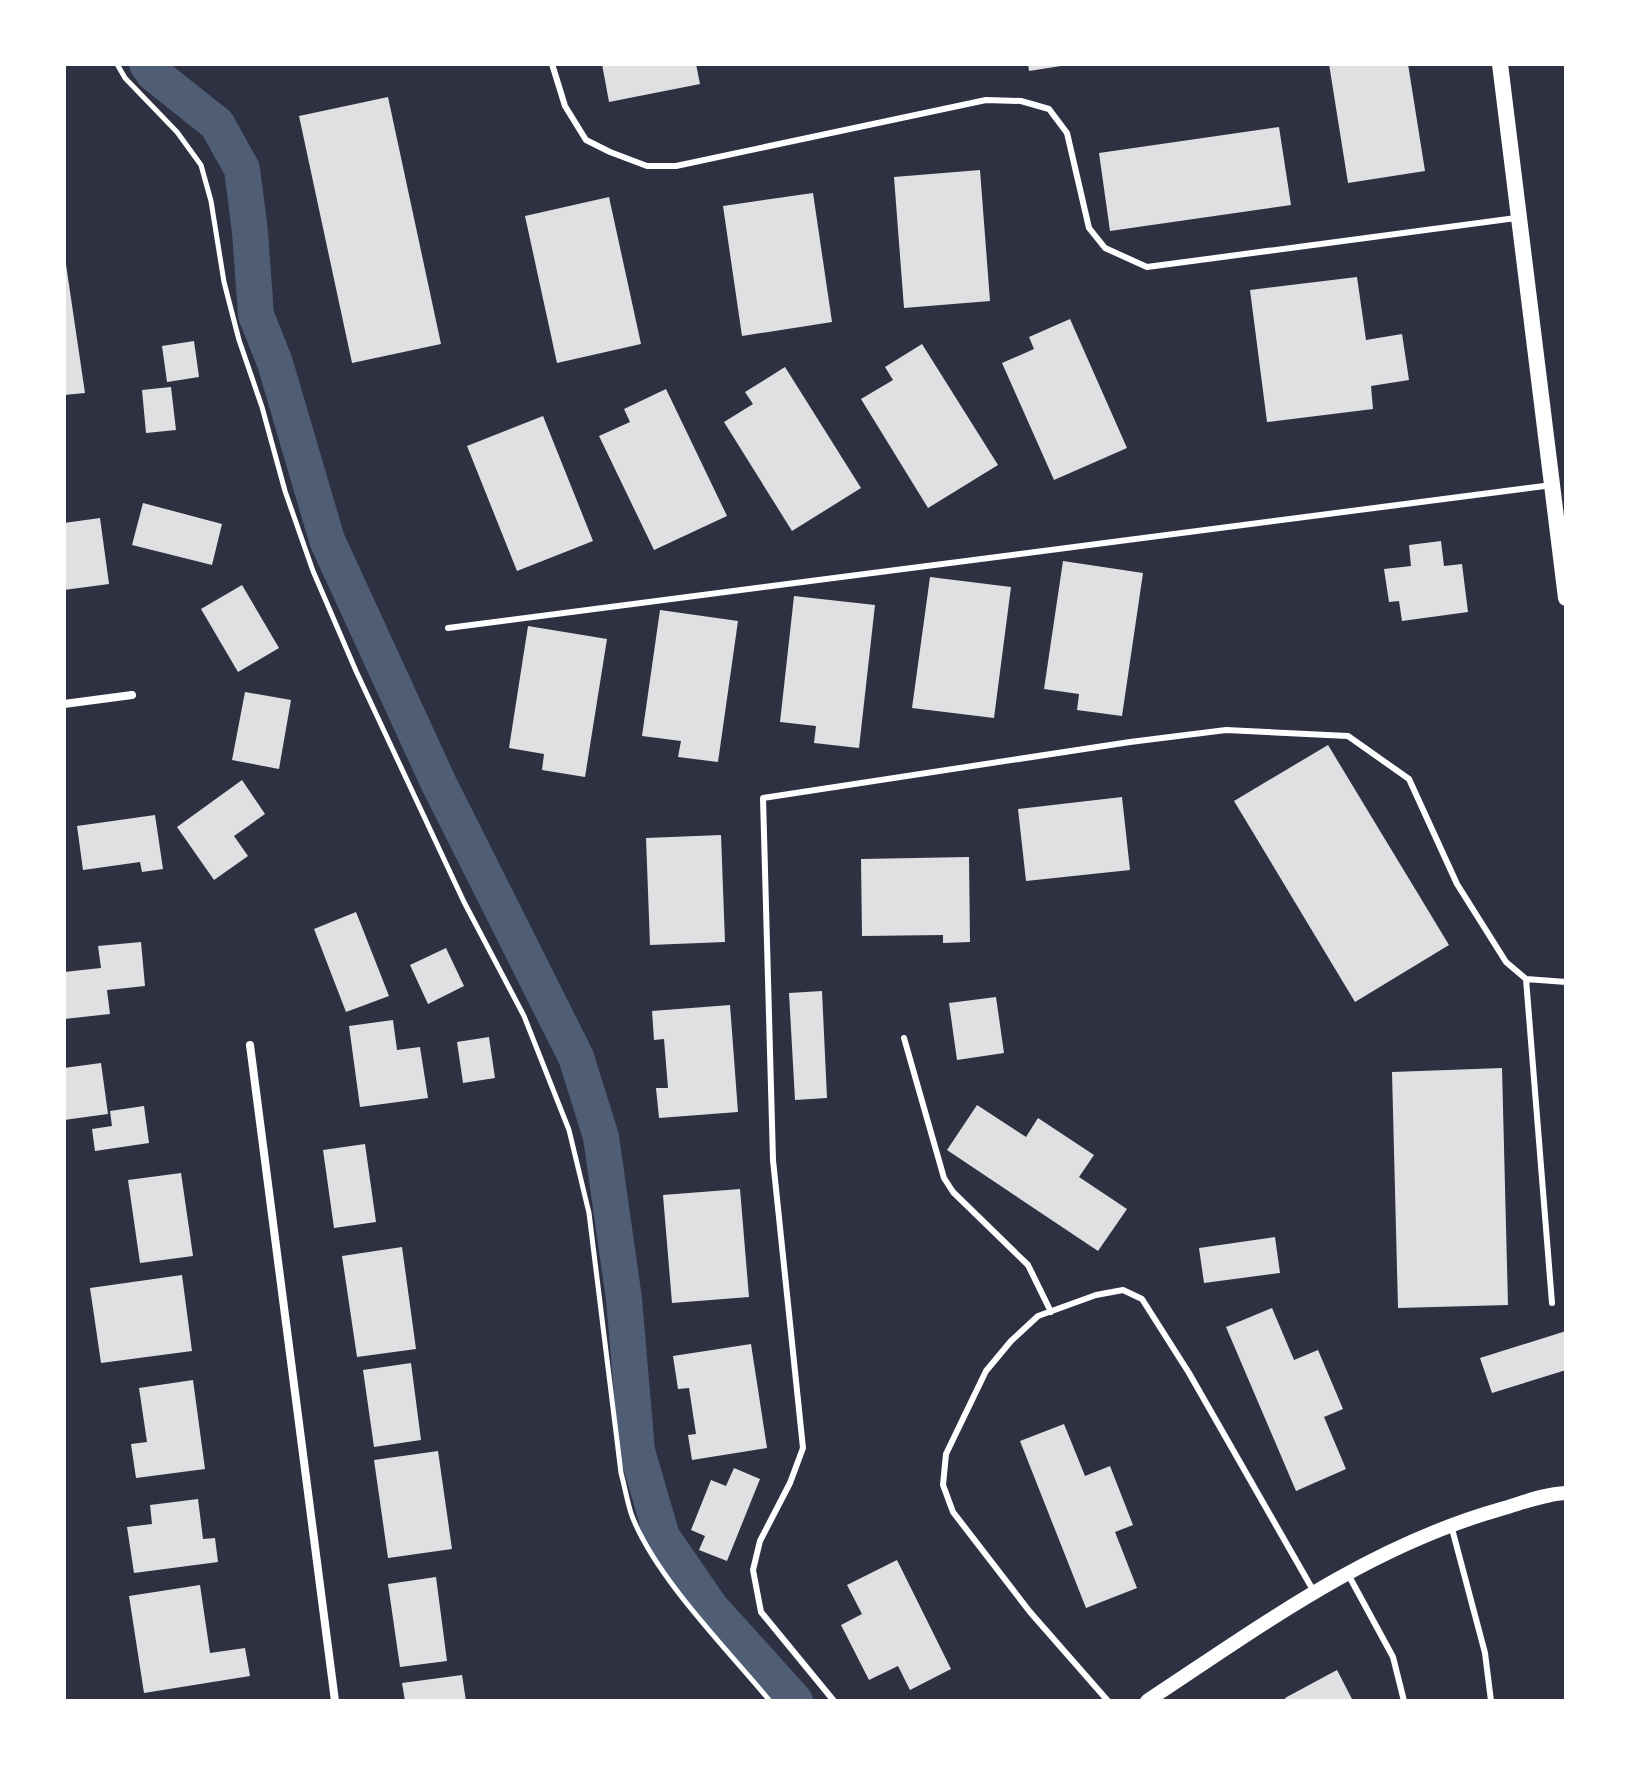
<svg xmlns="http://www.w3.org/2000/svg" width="1630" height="1765" viewBox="0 0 1630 1765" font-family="'Noto Sans',sans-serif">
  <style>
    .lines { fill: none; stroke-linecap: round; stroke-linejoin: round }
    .canal { stroke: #4f5d75; stroke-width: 36 }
    .building { fill: #e0e0e3 }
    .path { stroke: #fff; stroke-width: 5 }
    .service { stroke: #fff; stroke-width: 6 }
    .minor { stroke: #fff; stroke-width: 8 }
    .tertiary { stroke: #fff; stroke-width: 14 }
    .secondary { stroke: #fff; stroke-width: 16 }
  </style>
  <rect width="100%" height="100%" fill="#2d3142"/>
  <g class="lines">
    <!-- canal -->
    <path class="canal" d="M147 64 154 74 217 124 242 169 250 232 256 315 275 363 327 540 439 784 576 1057 601 1137 624 1299 637 1451 662 1537 711 1608 795 1701"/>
  </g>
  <!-- building -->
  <path class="building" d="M602 64H696L700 84 609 102Z
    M1028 64H1061V66L1029 71Z
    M1329 64H1408L1425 171 1348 183Z
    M388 97 441 344 352 363 299 116Z
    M1279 127 1291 205 1110 231 1099 153Z
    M980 170 990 301 904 308 894 177Z
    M813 193 832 322 742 336 723 206Z
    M609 197 641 344 557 363 525 216Z
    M64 251 85 393 64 395Z
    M1357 277 1366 340 1402 334 1409 380 1371 386 1373 409 1267 422 1250 290Z
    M1070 319 1127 448 1054 480 1002 363 1034 349 1029 337Z
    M194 341 199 377 167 382 162 346Z
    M922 344 998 465 928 508 861 399 893 380 885 367Z
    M785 367 861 488 792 531 724 422 753 404 745 392Z
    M171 387 176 430 146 433 142 390Z
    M666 389 727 516 654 550 599 436 630 422 624 409Z
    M543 416 593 541 517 571 467 446Z
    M143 503 222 524 212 565 132 545Z
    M100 518 109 584 64 590V523Z
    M1441 541 1444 566 1462 564 1468 612 1402 621 1399 601 1389 602 1384 569 1411 566 1409 545Z
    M1063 561 1143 573 1122 716 1077 710 1079 694 1044 689Z
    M930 577 1011 587 994 718 912 708Z
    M242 585 279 648 238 672 201 609Z
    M794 596 875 605 859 748 814 743 816 726 780 722Z
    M660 610 738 621 718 762 678 757 681 741 642 736Z
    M528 626 607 639 585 777 542 770 544 754 509 748Z
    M245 692 291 700 279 769 232 760Z
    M1328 745 1449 945 1355 1002 1234 801Z
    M242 780 265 814 234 836 248 856 214 880 177 827Z
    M1122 797 1130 870 1026 881 1018 809Z
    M155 815 163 869 142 872 140 862 83 870 77 826Z
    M721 835 725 942 650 945 646 838Z
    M969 857 970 942 943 943V935L862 936 861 859Z
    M356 912 389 996 346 1012 314 929Z
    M141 942 145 986 107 990 110 1014 64 1019V972L101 968 98 946Z
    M446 948 464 986 428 1004 410 965Z
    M822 991 827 1098 795 1100 789 993Z
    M996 997 1004 1053 957 1060 949 1003Z
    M730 1005 738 1112 659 1118 656 1088H668L664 1039 654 1040 652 1011Z
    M393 1020 397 1050 420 1047 428 1098 360 1107 349 1026Z
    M489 1037 495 1078 463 1083 457 1042Z
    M101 1063 108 1114 64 1120V1068Z
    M1502 1068 1508 1305 1398 1308 1392 1072Z
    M977 1105 1026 1137 1038 1118 1094 1155 1079 1177 1127 1209 1098 1251 947 1150Z
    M144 1106 149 1143 95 1151 92 1129 112 1126 110 1111Z
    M365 1144 376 1222 334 1228 323 1150Z
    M181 1173 193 1256 140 1263 128 1180Z
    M740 1189 749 1297 672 1303 663 1195Z
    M1275 1237 1280 1273 1204 1283 1199 1248Z
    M402 1247 416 1349 357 1357 342 1256Z
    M182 1275 192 1351 101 1363 90 1288Z
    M1272 1308 1294 1360 1318 1350 1343 1409 1324 1417 1346 1469 1296 1491 1226 1327Z
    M1566 1331V1370L1492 1393 1480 1358Z
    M751 1344 767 1448 692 1460 688 1435 696 1434 689 1388 678 1389 673 1356Z
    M411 1363 421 1440 374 1447 363 1370Z
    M193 1380 205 1469 136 1478 131 1444 147 1442 139 1388Z
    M1064 1424 1085 1476 1110 1466 1133 1525 1115 1532 1137 1588 1086 1608 1020 1441Z
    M438 1451 452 1549 388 1558 374 1460Z
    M734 1468 760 1479 727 1561 699 1550 705 1536 691 1530 711 1480 726 1486Z
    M198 1499 203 1539 215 1538 218 1562 134 1573 127 1527 152 1524 150 1505Z
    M897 1560 951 1669 910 1690 898 1666 869 1680 841 1625 862 1614 847 1585Z
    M436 1577 447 1661 400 1667 388 1584Z
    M200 1585 210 1653 245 1648 250 1676 144 1693 129 1596Z
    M1337 1670 1353 1701H1286L1285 1698Z
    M462 1675 466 1701H405L402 1683Z"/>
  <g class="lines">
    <!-- path -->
    <path class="path" d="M117 64 125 78 177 132 201 165 211 201 224 282 239 340 262 407 285 491 313 571 356 671 464 902 524 1016 569 1130 589 1213 621 1473C625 1487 627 1502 632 1516 656 1578 727 1649 770 1701"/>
    <!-- service -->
    <path class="service" d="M552 64 565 106 586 140 610 152 647 166H676L986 100 1021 101 1049 109 1067 133 1089 228 1105 248 1147 267 1516 218
      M448 628 1552 485
      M1526 979 1552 1303
      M904 1038 944 1178 953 1192 1028 1265 1051 1312
      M1451 1525 1485 1653 1491 1701
      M1349 1576 1393 1657 1404 1701
      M834 1701 761 1612 753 1570 760 1541 790 1483 803 1448 773 1160 763 798 1130 742 1226 730 1348 736 1409 779 1457 884 1506 962 1526 979 1566 982
      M1108 1701 1030 1612 953 1512 943 1485 946 1454 986 1371 1011 1341 1038 1316 1096 1295 1123 1290 1142 1299 1189 1373 1313 1590"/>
    <!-- minor -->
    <path class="minor" d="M64 704 132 695
      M250 1045 335 1701"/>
    <!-- tertiary -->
    <path class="tertiary" d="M1147 1701C1261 1626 1367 1547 1501 1509 1522 1503 1544 1494 1566 1493"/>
    <!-- secondary -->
    <path class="secondary" d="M1500 64 1566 598"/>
  </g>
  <!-- border -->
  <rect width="1630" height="1765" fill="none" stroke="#ffffff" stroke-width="132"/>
</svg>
